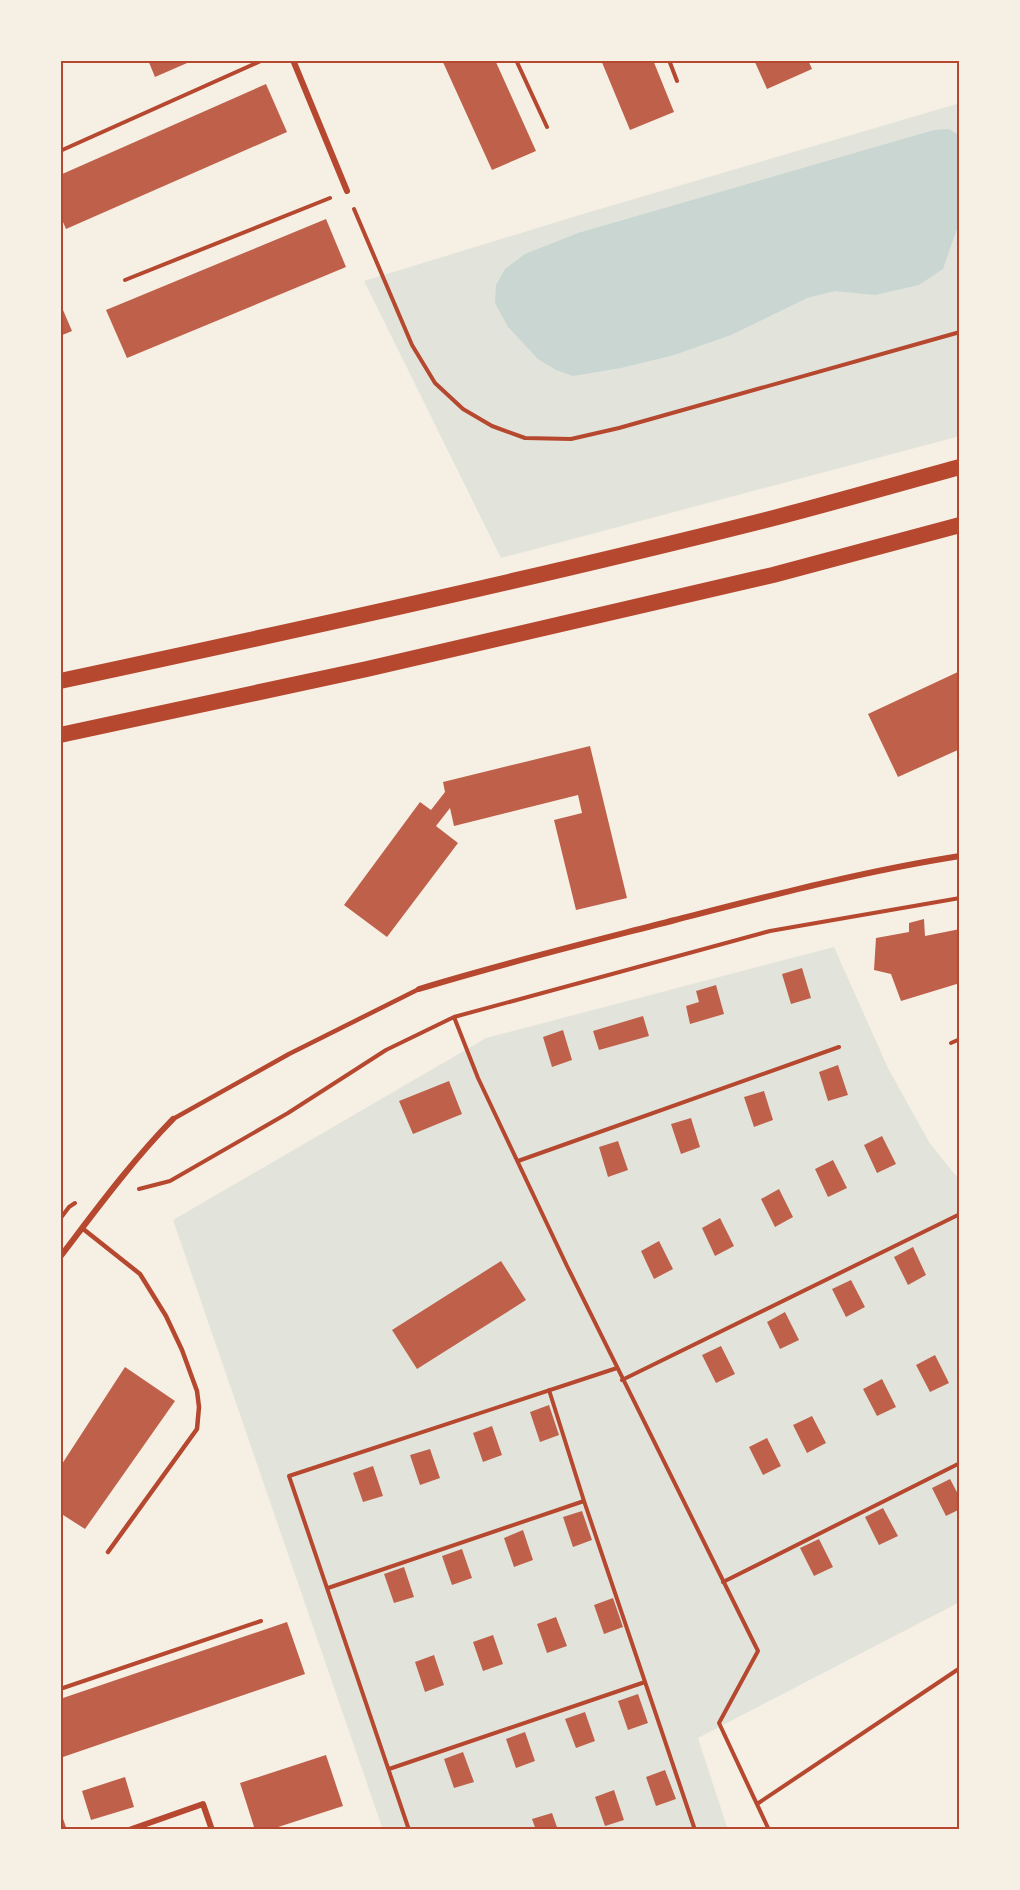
<svg xmlns="http://www.w3.org/2000/svg" width="1020" height="1890" viewBox="0 0 1020 1890" font-family="Commissioner,sans-serif">
  <style>
    .green { fill: #e2e4dc }
    .water { fill: #c9d6d2 }
    .building { fill: #bf614a }
    .lines { fill: none; stroke-linecap: round; stroke-linejoin: round }
    .path { stroke: #b5482f; stroke-width: 4 }
    .service { stroke: #b5482f; stroke-width: 4.5 }
    .minor { stroke: #b5482f; stroke-width: 6 }
    .trunk { stroke: #b5482f; stroke-width: 16 }
    .neatline { fill: none; stroke: #b5482f; stroke-width: 2 }
  </style>
  <rect width="100%" height="100%" fill="#f6efe4"/>
  <!-- green -->
  <path class="green" d="M960 103V436L501 558 364 281 583 214Z
    M834 947 888 1068 929 1142 960 1181V1602L698 1738 728 1830H383L173 1220 486 1038Z"/>
  <!-- water -->
  <path class="water" d="M949 129 960 136 957 157 960 180V220L943 269 919 285 875 295 835 291 807 298 731 335 674 355 621 368 573 376 556 370 538 359 508 327 495 303 496 285 505 269 525 254 578 233 934 130Z"/>
  <!-- building -->
  <path class="building" d="M148 60H194L155 77Z
    M442 60H495L536 151 492 170Z
    M601 60H653L674 112 630 130Z
    M754 60H808L812 69 767 89Z
    M266 84 287 132 66 229 60 215V175Z
    M326 219 346 267 127 358 106 310Z
    M60 303 72 331 60 336Z
    M960 671V749L898 777 868 714Z
    M590 746 627 898 576 910 554 820 582 813 578 795 454 826 450 808 436 826 458 843 387 937 344 905 420 802 431 810 445 792 443 782Z
    M924 919 925 936 960 929V983L901 1001 891 974 874 970 876 938 909 932V923Z
    M802 968 811 998 791 1004 782 974Z
    M716 985 724 1014 690 1024 686 1006 699 1002 696 991Z
    M643 1016 649 1036 599 1050 593 1031Z
    M563 1030 572 1060 552 1067 543 1037Z
    M838 1065 848 1095 828 1101 819 1072Z
    M449 1081 462 1114 413 1134 399 1101Z
    M764 1091 773 1120 754 1127 744 1097Z
    M691 1118 700 1147 681 1154 671 1124Z
    M882 1136 896 1164 877 1173 864 1145Z
    M618 1141 628 1170 608 1177 599 1147Z
    M833 1160 847 1188 828 1197 815 1169Z
    M779 1189 793 1217 775 1227 761 1199Z
    M720 1218 734 1246 715 1256 702 1228Z
    M659 1241 673 1269 654 1279 641 1251Z
    M913 1247 926 1275 908 1285 894 1257Z
    M501 1261 526 1300 417 1369 392 1330Z
    M851 1280 865 1307 846 1317 832 1289Z
    M785 1312 799 1340 780 1349 767 1322Z
    M721 1346 735 1374 716 1383 702 1355Z
    M935 1355 949 1383 930 1392 916 1365Z
    M125 1367 175 1401 85 1529 60 1513V1467Z
    M882 1379 896 1407 877 1416 863 1389Z
    M549 1405 559 1435 540 1442 530 1412Z
    M812 1416 826 1443 807 1453 793 1425Z
    M492 1426 502 1455 483 1462 473 1433Z
    M767 1438 781 1466 763 1475 749 1447Z
    M430 1449 440 1478 420 1485 410 1455Z
    M373 1466 383 1496 363 1502 353 1473Z
    M950 1479 960 1498V1509L946 1516 932 1488Z
    M883 1508 898 1536 879 1545 865 1517Z
    M582 1511 592 1540 573 1547 563 1517Z
    M523 1530 533 1560 514 1567 504 1538Z
    M819 1539 833 1567 814 1576 800 1548Z
    M462 1549 472 1578 452 1585 442 1556Z
    M404 1567 414 1597 394 1603 384 1574Z
    M613 1598 623 1627 604 1634 594 1605Z
    M556 1617 567 1646 547 1653 537 1624Z
    M287 1622 305 1674 60 1758V1699Z
    M493 1635 503 1664 483 1671 473 1642Z
    M434 1655 444 1685 425 1692 415 1662Z
    M638 1694 648 1723 628 1730 618 1701Z
    M585 1712 595 1741 576 1748 565 1719Z
    M525 1732 535 1761 516 1768 506 1739Z
    M463 1752 474 1782 454 1788 444 1759Z
    M326 1755 343 1806 269 1830H255L240 1783Z
    M665 1770 676 1799 656 1806 646 1777Z
    M125 1777 134 1807 91 1820 82 1791Z
    M614 1790 624 1820 605 1826 595 1797Z
    M60 1810 67 1830H60Z
    M552 1813 558 1830H536L532 1819Z"/>
  <g class="lines">
    <!-- path -->
    <path class="path" d="M516 60 547 127
      M669 60 677 81
      M60 151 263 60
      M354 209 412 345 435 383 463 409 492 426 525 438 571 439 619 428 960 332
      M125 280 330 198
      M454 1017 478 1078 567 1266 758 1651 719 1723 769 1830
      M951 1043 960 1039
      M518 1161 839 1047
      M139 1189 170 1181 288 1113 386 1050 454 1017 770 931 960 898
      M60 1219 69 1207 75 1203
      M622 1380 960 1214
      M549 1390 584 1501 695 1830
      M723 1582 960 1463
      M328 1588 584 1501
      M60 1689 261 1621
      M389 1769 645 1682
      M757 1804 960 1668
      M409 1830 289 1476 617 1368"/>
    <!-- service -->
    <path class="service" d="M173 1119 289 1054 419 989
      M82 1228 140 1274 166 1316 182 1350 197 1391 199 1407 197 1429 108 1552"/>
    <!-- minor -->
    <path class="minor" d="M293 60 347 191
      M419 989C504 963 590 942 675 920 769 896 864 871 960 856
      M60 1257C96 1210 131 1162 173 1119
      M129 1830 203 1804 212 1830"/>
    <!-- trunk -->
    <path class="trunk" d="M60 681C293 631 527 580 758 522 826 505 893 485 960 467
      M60 735 367 669 773 575 960 525"/>
  </g>
  <!-- border -->
  <rect width="1020" height="1890" fill="none" stroke="#f6efe4" stroke-width="123"/>
  <rect x="62" y="62" width="896" height="1766" class="neatline"/>
</svg>
